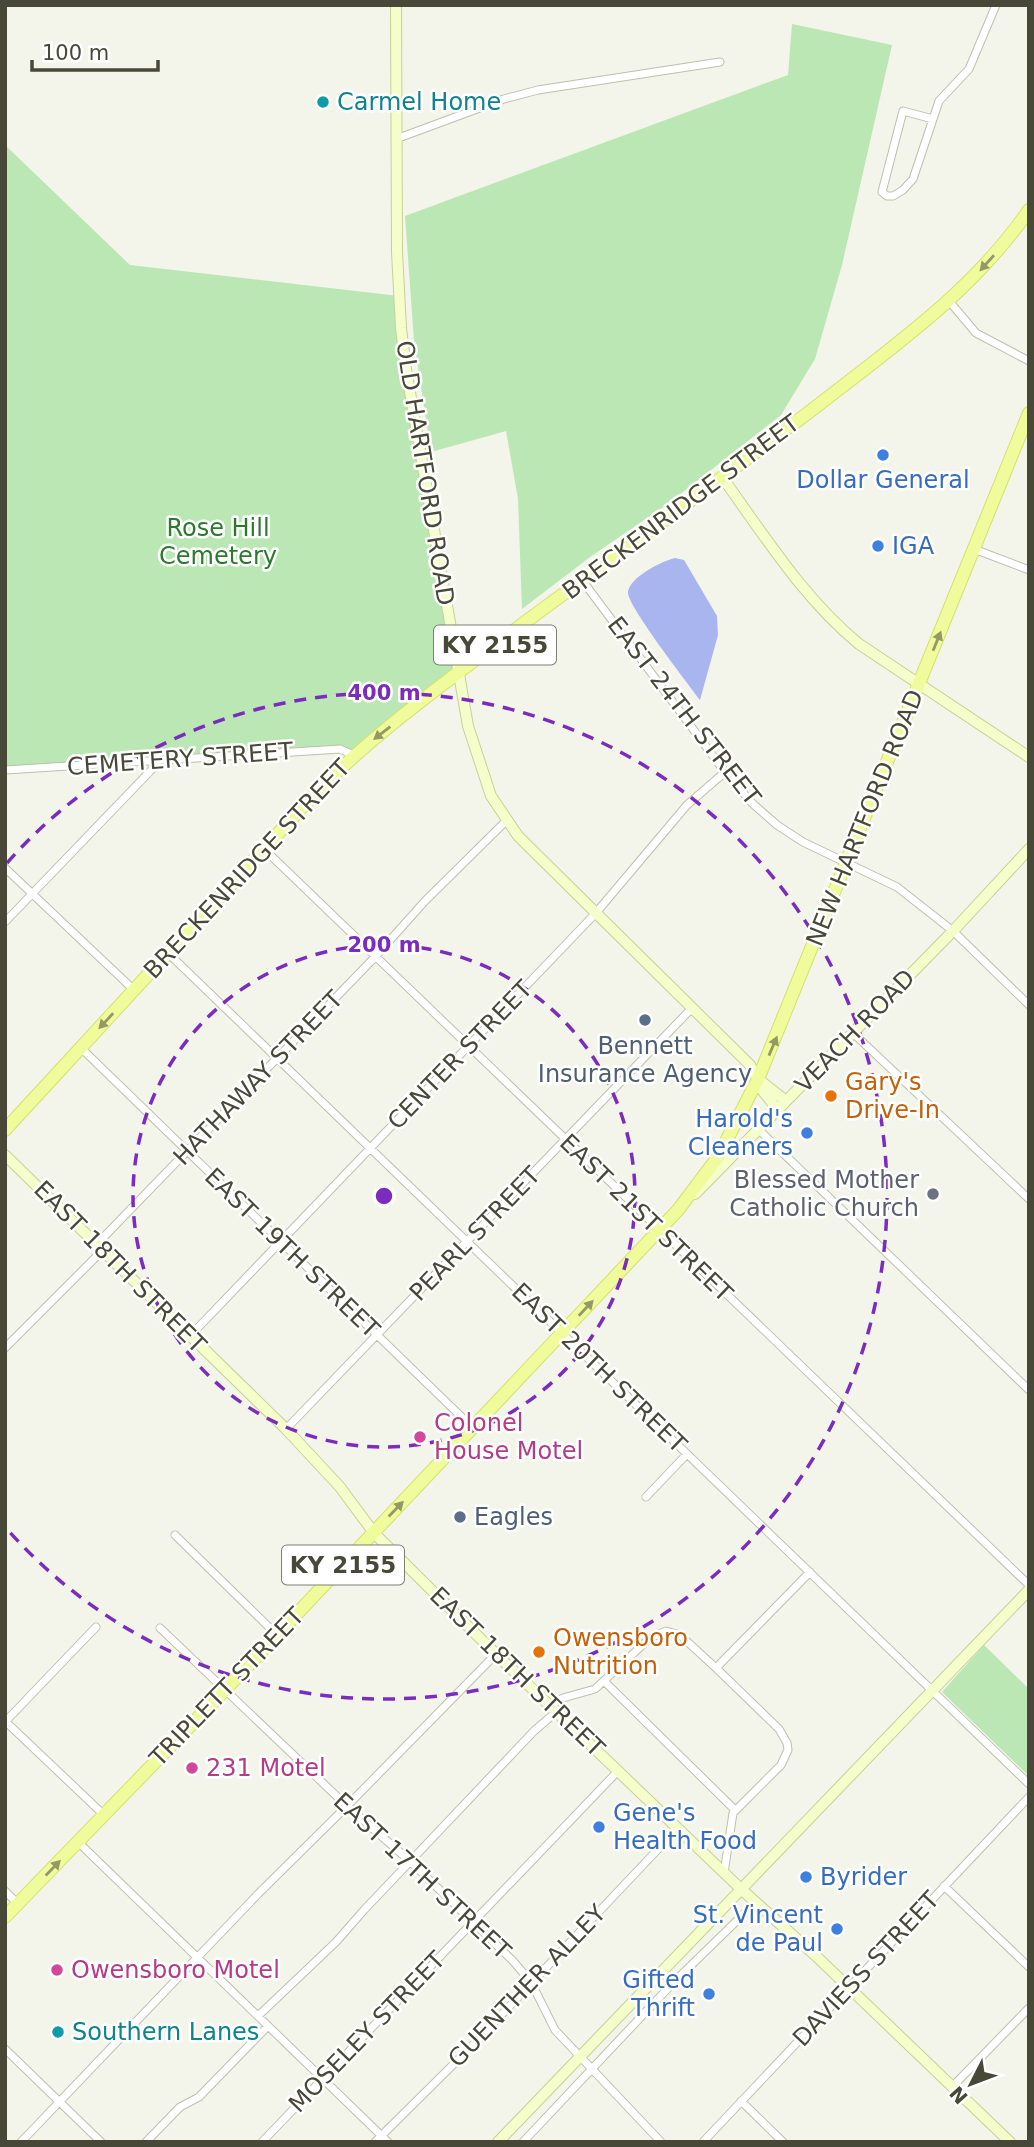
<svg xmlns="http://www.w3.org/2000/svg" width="1034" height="2147" viewBox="0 0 1034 2147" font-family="'DejaVu Sans',sans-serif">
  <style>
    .green { fill: #bbe7b4 }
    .water { fill: #a8b5ef }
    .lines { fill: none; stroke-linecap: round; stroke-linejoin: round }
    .street-casing { stroke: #bec0ac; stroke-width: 9 }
    .secondary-casing { stroke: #c8d098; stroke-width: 12 }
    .primary-casing { stroke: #d4e16b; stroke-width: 14 }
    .street { stroke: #fff; stroke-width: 7 }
    .secondary { stroke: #f5fdcb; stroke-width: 10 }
    .primary { stroke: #f0fb9c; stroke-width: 12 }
    .oneway { fill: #949965 }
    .ring { fill: none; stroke: #7b2cbf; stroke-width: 3.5; stroke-dasharray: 12 9 }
    .culture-dot { fill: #0f9aa8; stroke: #fff; stroke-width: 2.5 }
    .shop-dot { fill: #3f7fe0; stroke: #fff; stroke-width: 2.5 }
    .service-dot { fill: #5c6f8a; stroke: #fff; stroke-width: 2.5 }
    .food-dot { fill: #e8710a; stroke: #fff; stroke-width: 2.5 }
    .worship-dot { fill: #6b7280; stroke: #fff; stroke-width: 2.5 }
    .hotel-dot { fill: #d1479c; stroke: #fff; stroke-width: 2.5 }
    .labels { text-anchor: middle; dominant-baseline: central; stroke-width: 5; stroke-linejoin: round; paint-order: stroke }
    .shield { fill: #fff; stroke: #7f7f74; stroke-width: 2 }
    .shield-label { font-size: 23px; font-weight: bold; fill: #484838 }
    .culture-label { font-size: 24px; fill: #0d838f; stroke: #fff; text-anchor: start }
    .street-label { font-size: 24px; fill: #484838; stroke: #fff }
    .shop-label { font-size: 24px; fill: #366cbe; stroke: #fff; text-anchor: start }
    .park-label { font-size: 24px; fill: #2c792e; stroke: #fff }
    .service-label { font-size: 24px; fill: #4e5e75; stroke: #fff }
    .food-label { font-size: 24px; fill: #c56008; stroke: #fff; text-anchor: start }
    .worship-label { font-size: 24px; fill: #5b616d; stroke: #fff; text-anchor: end }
    .hotel-label { font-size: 24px; fill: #b23c85; stroke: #fff; text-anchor: start }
    .centre { fill: #7b2cbf; stroke: #fff; stroke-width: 3.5 }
    .ring-label { font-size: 21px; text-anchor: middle; font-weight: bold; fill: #7b2cbf; stroke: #fff; stroke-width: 5; stroke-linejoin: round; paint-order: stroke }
  </style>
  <rect width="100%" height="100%" fill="#f3f4ea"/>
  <!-- green -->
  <path class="green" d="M792 24 892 45 842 265 815 359 781 415 669 503 590 557 522 609 518 499 506 431 431 452 414 341 405 216 788 75Z
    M5 145 130 265 399 296 458 672 353 755 340 749 5 770Z
    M984 1645 1029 1689V1776L942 1692Z"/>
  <!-- water -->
  <path class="water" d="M675 558 684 560 717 616 718 635 700 700C689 685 626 604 628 592 630 577 662 561 675 558Z"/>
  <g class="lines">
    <!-- street casing -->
    <g class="street-casing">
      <path id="street" d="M933 119 903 111 882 192 887 196H893L903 190 913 179 939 101 969 69 996 5
        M396 139 504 99 538 90 720 62
        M949 301 976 333 1029 361
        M974 549 1029 570
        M582 580 725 772 752 803 777 825 803 842 897 887 953 931 1029 1005
        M5 770 340 749 353 755
        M264 849 1029 1585
        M5 868 134 990
        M5 922 159 762
        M168 953 1029 1784
        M853 1033 1029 1199
        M81 1048 473 1428
        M759 1130 1029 1390
        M97 1244 375 957 425 901 506 821
        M190 1336 595 914 687 805 725 772
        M5 1348 103 1250
        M286 1429 692 1008
        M646 1497 687 1454
        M175 1535 277 1635
        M160 1628 347 1806 410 1861 513 1961 531 1982 555 2030 661 2142
        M716 1668 810 1572
        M604 1681 735 1810
        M550 1706 563 1698 595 1689 650 1638 666 1631 680 1635 716 1668 779 1729 787 1743 788 1750 781 1765 733 1813 724 1873
        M5 1721 104 1815
        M5 1722 96 1627
        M78 1842 388 2142
        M944 1886 1029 1967
        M5 1891 18 1904
        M258 2016 336 1942 364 1910 534 1731 556 1712
        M5 2049 101 2142
        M953 2086 1029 2008
        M741 2101 783 2142
        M21 2142 258 1894 347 1806 496 1654
        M146 2142 180 2107 199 2097 268 2026
        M262 2142 618 1771
        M375 2142 470 2048 678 1828
        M523 2142 672 1984 756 1902
        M703 2142 1029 1797"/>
    </g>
    <!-- secondary casing -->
    <g class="secondary-casing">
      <path id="secondary" d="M396 5 397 252 401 328 406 369 468 726 491 796 518 836 750 1065 758 1079 762 1090 778 1110
        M722 477C764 535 803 598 859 644L1029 757
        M758 1079 786 1101
        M5 1155 286 1429 340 1487 374 1533 496 1654 742 1890 816 1956 1010 2142
        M695 1194 953 931 1029 849
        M498 2142 1029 1590"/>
    </g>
    <!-- primary casing -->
    <g class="primary-casing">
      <path id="primary" d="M5 1130 319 789C382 727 454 676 524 623 622 551 720 480 817 406 894 346 973 291 1029 210
        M5 1917 224 1691 678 1210 718 1157 758 1079 1029 413"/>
    </g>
    <!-- street -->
    <use href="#street" class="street"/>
    <!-- secondary -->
    <use href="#secondary" class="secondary"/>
    <!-- primary -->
    <use href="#primary" class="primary"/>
  </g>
  <!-- one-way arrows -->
  <defs><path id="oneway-solid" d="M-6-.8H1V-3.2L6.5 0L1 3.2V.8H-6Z" transform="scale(1.75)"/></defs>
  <g class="oneway">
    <use href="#oneway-solid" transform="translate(987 263) rotate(132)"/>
    <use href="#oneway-solid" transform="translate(937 641) rotate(-68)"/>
    <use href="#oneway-solid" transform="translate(382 733) rotate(142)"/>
    <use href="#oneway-solid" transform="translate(106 1021) rotate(133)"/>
    <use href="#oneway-solid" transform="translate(773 1046) rotate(-67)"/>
    <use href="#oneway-solid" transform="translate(586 1308) rotate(-47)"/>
    <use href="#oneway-solid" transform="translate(396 1509) rotate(-46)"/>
    <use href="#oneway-solid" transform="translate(53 1868) rotate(-46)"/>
  </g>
  <!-- distance rings -->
  <g class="ring">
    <circle cx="384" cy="1196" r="251"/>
    <path d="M7 863A503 503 0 1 1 7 1529"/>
  </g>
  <!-- markers -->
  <g class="culture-dot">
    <circle cx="323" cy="102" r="7"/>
    <circle cx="58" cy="2032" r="7"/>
  </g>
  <g class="shop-dot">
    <circle cx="883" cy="455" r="7"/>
    <circle cx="878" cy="546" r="7"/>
    <circle cx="807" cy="1133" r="7"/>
    <circle cx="599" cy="1827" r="7"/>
    <circle cx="806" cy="1877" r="7"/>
    <circle cx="837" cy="1929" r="7"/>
    <circle cx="709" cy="1994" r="7"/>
  </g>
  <g class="service-dot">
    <circle cx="645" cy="1020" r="7"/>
    <circle cx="460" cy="1517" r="7"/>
  </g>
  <g class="food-dot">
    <circle cx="831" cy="1096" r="7"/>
    <circle cx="539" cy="1652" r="7"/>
  </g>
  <circle class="worship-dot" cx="933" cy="1194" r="7"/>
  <g class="hotel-dot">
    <circle cx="420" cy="1437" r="7"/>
    <circle cx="192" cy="1768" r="7"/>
    <circle cx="57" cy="1970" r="7"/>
  </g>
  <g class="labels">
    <!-- shield labels -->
    <g class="shield">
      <rect x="434" y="625.5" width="122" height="39" rx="5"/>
      <rect x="282" y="1545.5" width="122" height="39" rx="5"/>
    </g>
    <g class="shield-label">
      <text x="495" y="645">KY 2155</text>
      <text x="343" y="1565">KY 2155</text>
    </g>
    <!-- culture labels -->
    <g class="culture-label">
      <text x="337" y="102">Carmel Home</text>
      <text x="72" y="2032">Southern Lanes</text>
    </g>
    <!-- street labels -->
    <g class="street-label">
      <text transform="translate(425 473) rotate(81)">OLD HARTFORD ROAD</text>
      <text transform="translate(681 507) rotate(-37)">BRECKENRIDGE STREET</text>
      <text transform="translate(684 711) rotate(52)">EAST 24TH STREET</text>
      <text transform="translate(180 759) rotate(-4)">CEMETERY STREET</text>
      <text transform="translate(865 818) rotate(-68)">NEW HARTFORD ROAD</text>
      <text transform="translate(247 869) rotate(-47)">BRECKENRIDGE STREET</text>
      <text transform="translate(855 1031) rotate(-46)">VEACH ROAD</text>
      <text transform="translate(460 1055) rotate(-46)">CENTER STREET</text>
      <text transform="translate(258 1078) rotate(-46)">HATHAWAY STREET</text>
      <text transform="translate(646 1218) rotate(44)">EAST 21ST STREET</text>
      <text transform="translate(475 1234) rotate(-46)">PEARL STREET</text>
      <text transform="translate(292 1253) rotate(44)">EAST 19TH STREET</text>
      <text transform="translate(120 1267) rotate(45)">EAST 18TH STREET</text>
      <text transform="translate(599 1368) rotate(44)">EAST 20TH STREET</text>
      <text transform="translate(517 1672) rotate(44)">EAST 18TH STREET</text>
      <text transform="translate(227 1687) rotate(-46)">TRIPLETT STREET</text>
      <text transform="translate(422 1876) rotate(43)">EAST 17TH STREET</text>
      <text transform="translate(866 1969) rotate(-47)">DAVIESS STREET</text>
      <text transform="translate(527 1986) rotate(-46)">GUENTHER ALLEY</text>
      <text transform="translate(367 2032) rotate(-46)">MOSELEY STREET</text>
    </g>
    <!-- shop labels -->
    <g class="shop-label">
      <text x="883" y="480" text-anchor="middle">Dollar General</text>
      <text x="892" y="546">IGA</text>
      <text x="793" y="1119" text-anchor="end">Harold's<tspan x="793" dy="28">Cleaners</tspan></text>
      <text x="613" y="1813">Gene's<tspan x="613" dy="28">Health Food</tspan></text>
      <text x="820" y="1877">Byrider</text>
      <text x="823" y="1915" text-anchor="end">St. Vincent<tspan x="823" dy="28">de Paul</tspan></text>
      <text x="695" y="1980" text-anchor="end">Gifted<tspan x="695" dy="28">Thrift</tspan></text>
    </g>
    <!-- park labels -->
    <g class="park-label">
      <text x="218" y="528">Rose Hill<tspan x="218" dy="28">Cemetery</tspan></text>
    </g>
    <!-- service labels -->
    <g class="service-label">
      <text x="645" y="1046">Bennett<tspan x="645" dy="28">Insurance Agency</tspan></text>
      <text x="474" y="1517" text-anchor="start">Eagles</text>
    </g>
    <!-- food labels -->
    <g class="food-label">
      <text x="845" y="1082">Gary's<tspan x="845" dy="28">Drive-In</tspan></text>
      <text x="553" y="1638">Owensboro<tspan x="553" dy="28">Nutrition</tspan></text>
    </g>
    <!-- worship labels -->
    <g class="worship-label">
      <text x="919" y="1180">Blessed Mother<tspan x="919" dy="28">Catholic Church</tspan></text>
    </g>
    <!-- hotel labels -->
    <g class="hotel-label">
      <text x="434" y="1423">Colonel<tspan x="434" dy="28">House Motel</tspan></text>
      <text x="206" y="1768">231 Motel</text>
      <text x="71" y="1970">Owensboro Motel</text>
    </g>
  </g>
  <circle cx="384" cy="1196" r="10" class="centre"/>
  <g class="ring-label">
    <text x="384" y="700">400 m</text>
    <text x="384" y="952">200 m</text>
  </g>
  <!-- border -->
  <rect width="1034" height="2147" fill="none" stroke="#484838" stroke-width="14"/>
  <!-- north arrow -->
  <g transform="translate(971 2084) rotate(228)" stroke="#ffffff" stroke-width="5" paint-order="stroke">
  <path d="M0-5L12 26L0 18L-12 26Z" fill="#484838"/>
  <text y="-10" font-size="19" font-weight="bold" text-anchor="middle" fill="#484838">N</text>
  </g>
  <!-- scale -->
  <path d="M32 60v10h126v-10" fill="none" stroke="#484838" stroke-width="3.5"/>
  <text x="42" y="60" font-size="21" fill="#484838" stroke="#ffffff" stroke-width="5" paint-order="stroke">100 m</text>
</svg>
